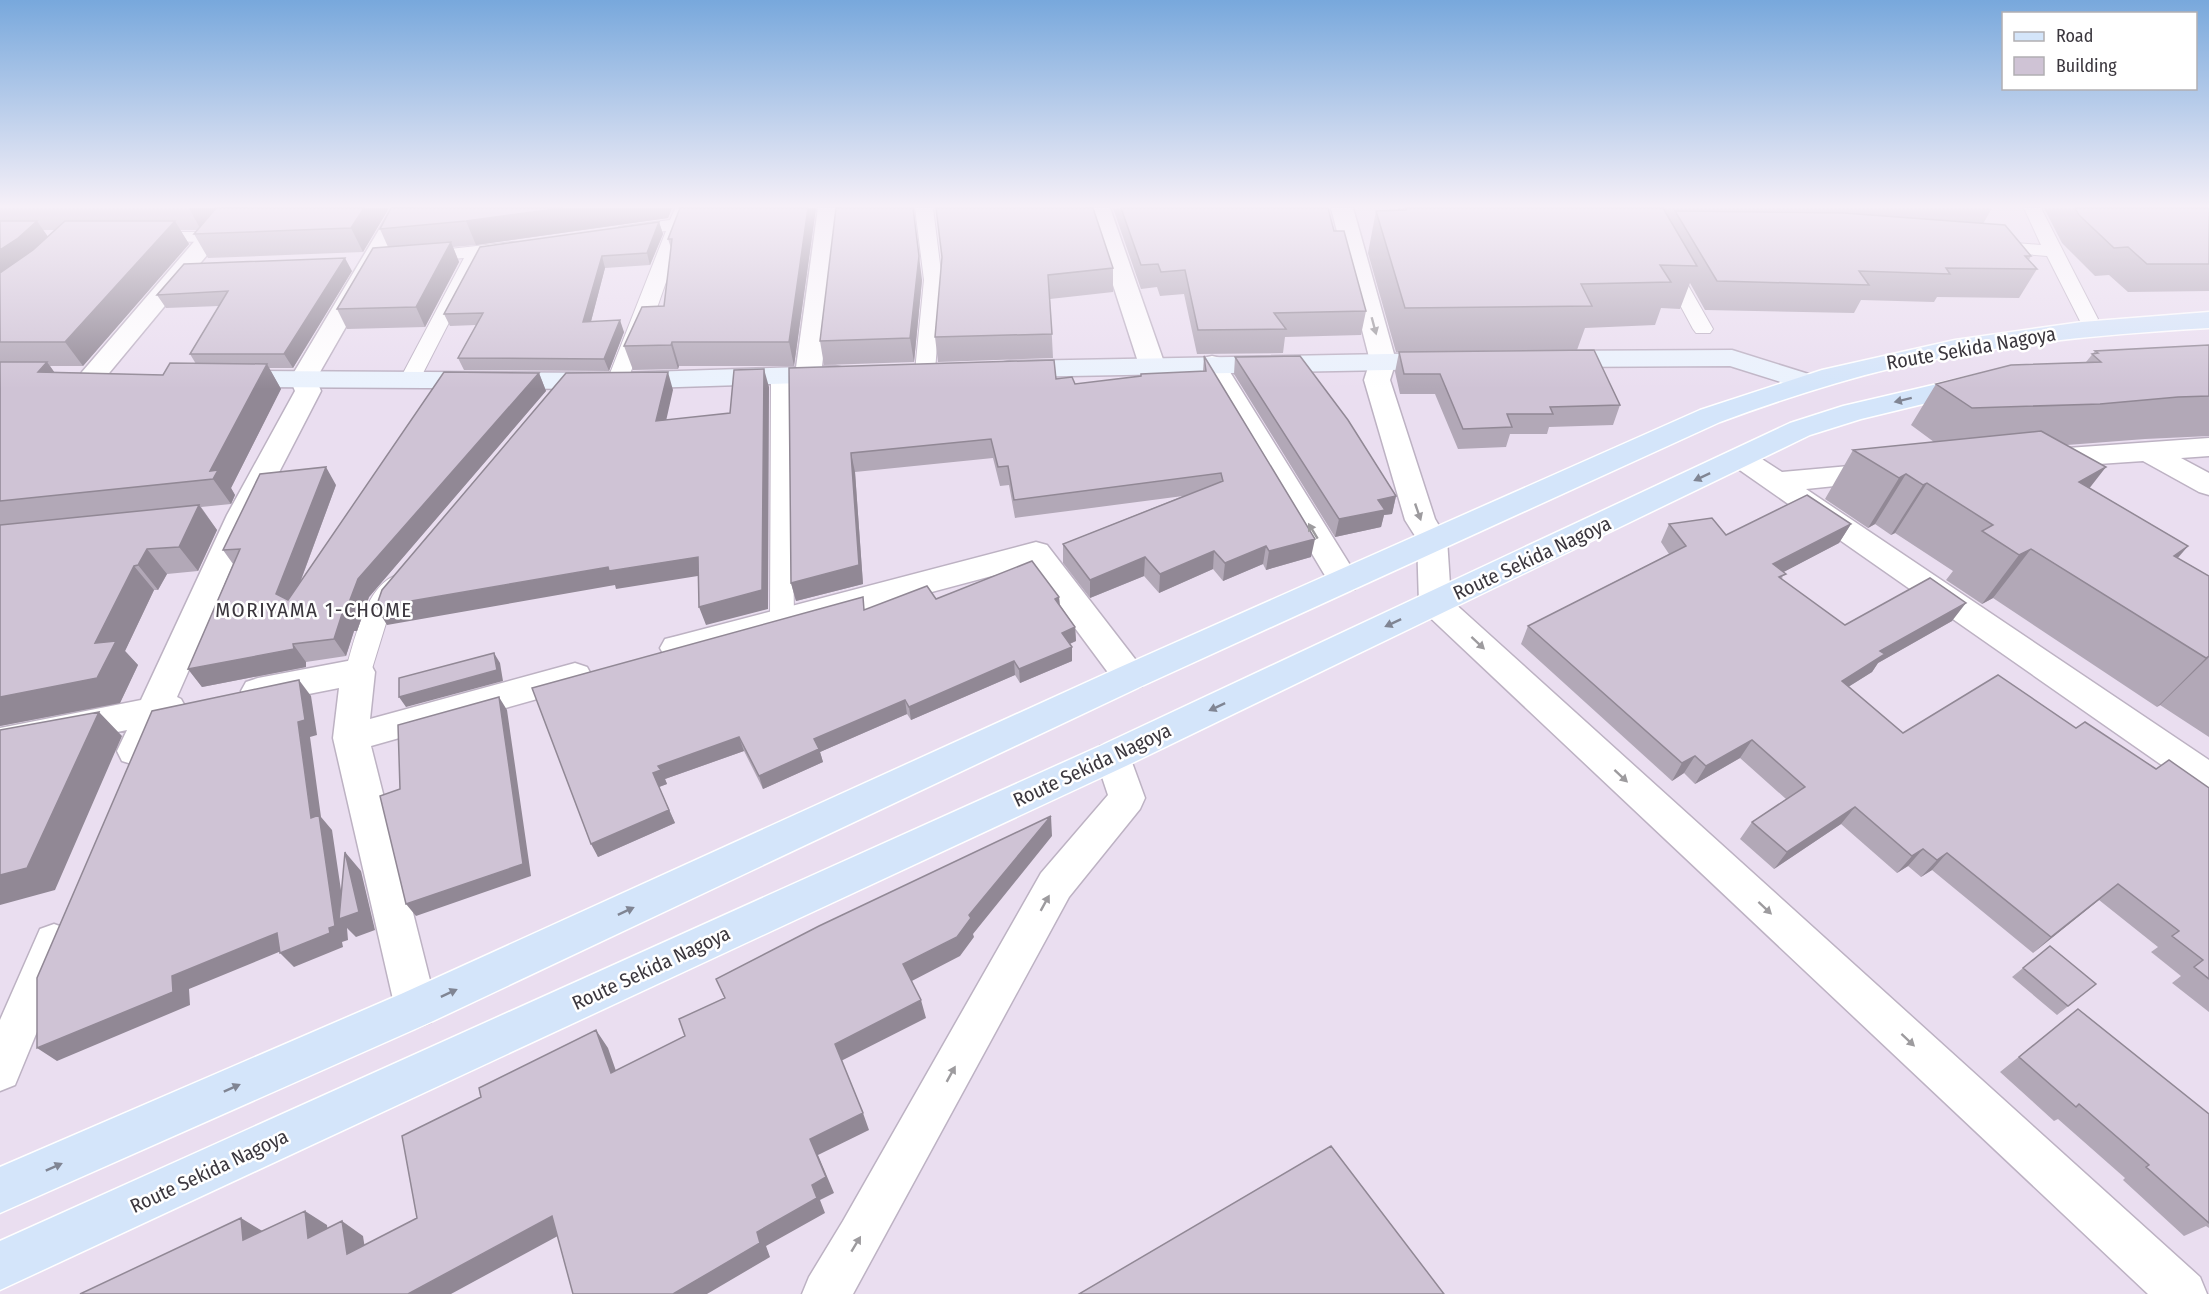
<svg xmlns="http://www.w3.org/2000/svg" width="2209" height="1294" viewBox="0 0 2209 1294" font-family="'Fira Sans Condensed',sans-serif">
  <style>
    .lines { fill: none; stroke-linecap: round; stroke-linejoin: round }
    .lane-casing { stroke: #bdb2c3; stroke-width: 2 }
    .street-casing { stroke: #bdb2c3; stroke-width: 3 }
    .secondary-casing { stroke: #bdb2c3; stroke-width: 3 }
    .primary-casing { stroke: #fff; stroke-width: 3 }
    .lane { fill: #fff; fill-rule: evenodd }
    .street { fill: #fff; fill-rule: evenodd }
    .secondary { fill: #eaf2fd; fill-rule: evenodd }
    .primary { fill: #d4e5fa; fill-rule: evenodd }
    .wall { fill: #b2a8b7; fill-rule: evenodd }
    .shaded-wall { fill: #918895 }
    .building { fill: #cfc3d5; stroke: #918895; stroke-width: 1.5 }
    .oneway { fill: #9d9b9e }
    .oneway2 { fill: #808593 }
    .labels { text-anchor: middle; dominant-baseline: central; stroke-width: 5; stroke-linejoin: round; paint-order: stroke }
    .street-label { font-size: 20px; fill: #3b373e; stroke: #fff }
    .neighbourhood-label { font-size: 21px; letter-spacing: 1.5px; fill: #3b373e; stroke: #fff }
  </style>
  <rect width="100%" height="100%" fill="#eadef0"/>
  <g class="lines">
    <!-- lane casing -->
    <g class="lane-casing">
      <path id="lane" d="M683 208 690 213 658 305 627 381 624 385 617 387 610 385 607 381 666 231 625 236 619 235 616 231 619 227 625 226 670 220 675 209Z
        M915 208H933L942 280 935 371 932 375H918L915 371 924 280Z
        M2024 208H2041L2098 319 2095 323H2081L2047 256 1991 251 1985 250 1982 246 1985 242 1991 241 2041 245Z
        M150 232H212L218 233 221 237 218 241 212 242 144 241 141 237 144 233Z
        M512 242 518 243 521 247 518 251 483 256 420 379 417 383H403L400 379 464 258 420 262 414 261 411 257 414 253Z
        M1668 260 1674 262 1677 266 1713 329 1710 333H1696L1693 329 1659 266 1662 262Z
        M781 369 788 371 791 375 794 619 791 625 782 628 773 625 770 619 771 375 774 371Z
        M397 575 406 578 409 584 391 607 371 672 367 679 358 682 349 679 345 672C354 644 365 585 397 575Z"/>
    </g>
    <!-- street casing -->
    <g class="street-casing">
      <path id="street" d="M223 208H246L100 384 91 386 82 384 78 378 82 372Z
        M392 208H414L316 379 321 391 257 515 177 697 181 699 186 708 181 717 166 722 148 761 135 765 122 761 117 751 127 730 0 756V728L141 700 227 515 295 391 290 379Z
        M818 208H840L821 375 817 381 808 383 799 381 795 375Z
        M1088 208H1110L1165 365 1161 371 1152 373 1143 371 1139 365Z
        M1331 208H1353L1396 361 1390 380 1435 519 1447 539 1451 600 2200 1277 2207 1294H2148L1424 612 1419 604 1417 539 1405 520 1364 380 1370 361Z
        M1212 356 1221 358 1225 364 1355 573 1360 581 1355 589 1344 592 1333 589 1199 364 1203 358Z
        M2209 438V456L2181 458 2209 473V495L2199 492 2143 461 2039 468 2029 465 2025 459 2029 453 2039 450Z
        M1741 449 1751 452 1782 472 1883 463 1893 465 1897 472 1893 479 1883 481 1806 489 2209 760V794L2196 789 1731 464 1727 458 1731 452Z
        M1036 542 1047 545 1142 668 1147 677 1142 686 1130 690 1118 686 1029 566 677 660 665 657 660 648 665 639 677 636Z
        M358 659 370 663 375 672 370 719 575 663 587 667 592 676 587 685 371 746 437 1008 431 1022 416 1028 401 1022 395 1008 333 738 339 688 258 704 246 700 241 691 246 682 258 678Z
        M1113 742 1126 746 1145 798 1140 809 1069 897 853 1294H802L809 1277 843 1221 1041 873 1108 795 1095 756 1100 746Z
        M54 924 68 929 74 942 15 1085 0 1091V1020L40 929Z"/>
    </g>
    <!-- secondary casing -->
    <g class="secondary-casing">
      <path id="secondary" d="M1732 350 1815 376 1819 382 1815 388 1806 390 1730 366 1553 367 1544 365 1540 359 1544 353 1553 351Z
        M1441 353 1450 355 1454 361 1450 367 1441 369 1010 377 1001 375 997 369 1001 363 1010 361Z
        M835 366 844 368 848 374 844 380 835 382 617 389 230 387 221 385 217 379 221 373 230 371 617 373Z"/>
    </g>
    <!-- primary casing -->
    <g class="primary-casing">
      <path id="primary" d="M2209 312V328C2103 334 1997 344 1893 368 1834 382 1777 401 1720 422L1142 686 431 1022 0 1213V1167L401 994 1118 668 1700 410 1822 370 1955 340 2082 322Z
        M1976 375 1985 377 1989 383 1985 389 1861 419 1810 435 1126 766 0 1290V1241L1100 746 1790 423 1843 406Z"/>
    </g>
    <!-- lane -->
    <use href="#lane" class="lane"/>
    <!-- street -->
    <use href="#street" class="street"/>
    <!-- secondary -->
    <use href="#secondary" class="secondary"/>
    <!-- primary -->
    <use href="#primary" class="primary"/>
  </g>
  <!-- wall -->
  <path class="wall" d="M0 208H389L363 252 208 258 194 234 198 230H180L189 244 83 366H50L54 372 163 375 196 364 190 354 219 306 166 308 157 295 352 271 293 368H269L281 389 231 488 235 495 231 504 201 507 217 530 198 571 167 574 158 590H154L125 651 138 665 120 703 0 726ZM43 230H55L48 237Z
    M391 208H672L668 218 476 245 453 247 459 262 425 327 347 329 337 309 388 247 380 229Z
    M816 208 794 366H679L678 369 633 370 624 346 664 306 671 248 668 239Z
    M1113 208H1328L1334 231 1366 311 1361 335 1285 337 1283 353 1197 354 1184 294 1160 296 1157 287 1141 289Z
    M1398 208H1992L1983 224 2031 256 2029 260 2037 269 2019 298 1937 297 1934 302 1861 300 1854 313 1705 310 1690 283 1680 309 1661 308 1655 325 1585 328 1577 350 1396 352 1368 253 1376 211 1398 210Z
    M2044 208H2209V291L2128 292 2109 275 2095 276 2062 243Z
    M659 222 663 234 650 265 605 268 591 321 624 332 609 371 464 370 458 358 476 325 450 326 444 314Z
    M942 258 1113 268V292L1050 299 1053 358 938 362 935 337Z
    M922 280 914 362 824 365 820 341Z
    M2209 345V436L2145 439 2067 445 2089 488 2188 546 2178 558 2209 576V737L2160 705 2157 707 1993 598 1982 604 1946 580 1953 571 1895 533 1891 535 1875 524 1868 528 1825 499 1853 450 1934 442 1911 425 1936 384 2086 362 2095 351Z
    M1399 352 1620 405 1613 425 1549 427 1547 434H1510L1506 447 1458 449 1435 394H1400L1395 372Z
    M1204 356 1311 557 1266 570 1263 564 1223 581 1213 569 1159 593 1144 576 1090 598 1063 563V544L1183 496 1015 518 1009 485 1000 486 993 458 855 472 863 584 796 601 791 583 789 368 1056 379 1075 384 1203 371Z
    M1235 357 1396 496 1392 514 1384 515 1381 527 1335 537 1234 374Z
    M539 373 546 391 369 597 357 631H354L346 656 306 662V667L202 687 188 669 233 564 223 550 336 485 300 583Z
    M1669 524 1726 535 1851 524 1839 543 1783 572 1782 580 1845 625 1952 621 1878 663 1872 672 1848 687 1903 733 2076 728 2156 769 2209 788V1012L2172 983 2181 976 2151 952 2158 947 2099 900 2033 953 1932 870 1921 877 1908 866 1897 873 1841 824 1774 869 1740 839 1752 822 1786 799 1740 758 1695 784 1684 773 1672 781 1521 644 1528 626 1669 554 1661 542Z
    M1059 597 1060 605 1075 627 1076 641 1070 644 1072 647V661L1020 683 1015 675 911 720 907 714 820 752 823 762 763 789 744 751 665 779 667 784 659 787 675 823 598 857 532 688 865 610 936 599Z
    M2023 968 2096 984 2057 1015 2012 977Z
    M2078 1009 2209 1114V1228L2206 1226 2184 1236 2123 1180 2125 1178 2058 1119 2054 1121 2000 1072Z"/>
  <!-- shaded-wall -->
  <path class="shaded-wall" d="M189 208H220L201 230Z
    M364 208H389L363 252 351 228Z
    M563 208H672L668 218 476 245 466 221Z
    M808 208H816L794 366 789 342Z
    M37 221 53 244 0 285V250Z
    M175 221 189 244 83 366 65 342Z
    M659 222 663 234 650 265 647 253Z
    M451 242 459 262 425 327 416 307Z
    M602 256 605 268 588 333 583 322Z
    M919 256 922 280 914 362 910 338Z
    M345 258 352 271 293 368 284 354Z
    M620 320 624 332 609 371 604 359Z
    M672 342 679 366 678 369 671 345Z
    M47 362 65 387 38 372Z
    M267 364 281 389 231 488 235 495 231 504 213 479 210 471Z
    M764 369 769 387 768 609 706 625 699 607Z
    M668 372 673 390 662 439 656 421Z
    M539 373 546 391 369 597 357 631H354L346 656 334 639 342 614 358 579Z
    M851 453 855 472 863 584 796 601 791 583Z
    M326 467 336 485 289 612 276 594Z
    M2106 467 2067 517 2079 482Z
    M1906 474 1875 524 1868 528 1899 478Z
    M1927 483 1895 533 1891 535 1923 485Z
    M1396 496 1392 514 1384 515 1381 527 1335 537 1339 519 1378 500Z
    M199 505 217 530 198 571 179 547Z
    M1851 524 1839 543 1763 583 1773 564Z
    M1315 539 1311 557 1266 570 1269 551Z
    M1266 546 1263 564 1223 581 1225 563Z
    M2188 546 2144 596 2174 556Z
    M147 549 167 574 158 590 138 565Z
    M2031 549 1993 598 1982 604 2019 555Z
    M1214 551 1213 569 1159 593 1160 574Z
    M698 557 704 575 616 589 615 585 387 625 376 607 608 567Z
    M1145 557 1144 576 1090 598V580Z
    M134 566 154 590 125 651 138 665 120 703 0 726V697L95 643Z
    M1059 597 1060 611 1055 599Z
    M1966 603 1952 621 1878 663 1872 672 1829 699 1842 681 1880 651Z
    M1075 627 1076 641 1062 647V633Z
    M293 644 306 662V667L202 687 188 669Z
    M1072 647V661L1020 683 1019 669Z
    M494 653 500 663 503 681 406 707 399 697Z
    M2209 657 2160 705 2157 707 2206 658Z
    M1014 661 1015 675 911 720 909 707Z
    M299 680 311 696 317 735 310 737 321 817 332 830 345 917V852L361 871 375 930 356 937 347 928 348 940 342 942 343 947 294 967 280 953 311 818 298 722Z
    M499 697 507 710 531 876 416 916 406 904Z
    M905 700 907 714 820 752 823 762 763 789 759 776 814 739Z
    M99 712 122 736 55 890 0 905V875Z
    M739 737 744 751 665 779 667 784 659 787 675 823 598 857 591 844 658 766Z
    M1752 740 1740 758 1695 784 1706 766Z
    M1695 756 1684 773 1672 781 1682 763Z
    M1855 807 1841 824 1774 869 1787 852Z
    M1051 816 1052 836 973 934 974 937 960 956 908 983 903 964 969 915Z
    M1923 849 1908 866 1897 873 1912 856Z
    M1947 853 1932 870 1921 877 1937 860Z
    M2118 884 2099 900 2033 953 2051 937Z
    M277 933 291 947 189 989 190 1005 57 1061 37 1048 172 976Z
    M921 1000 926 1018 841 1061 835 1044Z
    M596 1030 608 1048 623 1091 611 1073Z
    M863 1113 869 1130 818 1155 834 1193 820 1200 825 1213 766 1246 770 1257 707 1294H673L757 1232 812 1185 810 1139Z
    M305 1211 327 1225 330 1252 308 1238Z
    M552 1216 567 1231 451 1294H408Z
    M241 1218 264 1232 243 1240Z
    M342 1221 363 1236 368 1268 347 1254Z"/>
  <!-- building -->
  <path class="building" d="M216 208H364L351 228 194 234Z
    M391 208H563L466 221 380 229Z
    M680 208H808L789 342H672L671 345 624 346 642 307 664 306 672 239H668Z
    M836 208H913L919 256 910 338 820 341Z
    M936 208H1093L1113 268 1048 275 1052 334 935 337 942 257Z
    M1121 208H1328L1334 231H1344L1366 311 1274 313 1286 329 1198 330 1185 270 1161 272 1158 264 1141 265Z
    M1406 208H1663L1697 266 1660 265 1671 282 1581 284 1592 306 1405 308 1376 211 1406 210Z
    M2075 208H2209V264H2147L2128 247 2114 248 2079 215Z
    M1675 211 1844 213 2005 225 2031 256H2025L2037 269 1946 268 1950 274 1859 271 1869 285 1717 281Z
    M0 221H37L17 239 0 250Z
    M65 221H175L65 342H0V273L33 250Z
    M659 222 647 253 602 256 583 322 620 320 604 359 458 358 483 313 444 314 480 247Z
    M451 242 416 307 337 309 373 248Z
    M345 258 284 354H190L228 291 157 295 184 264Z
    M2209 345V396L2178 397 2100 404 1972 408 1936 384 2011 365 2101 362 2092 354 2098 353 2095 351Z
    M1594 350 1620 405 1550 407 1553 414H1507L1512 427 1463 429 1440 374H1404L1399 352Z
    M1204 356 1315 539 1269 551 1266 546 1225 563 1214 551 1160 574 1145 557 1090 580 1063 544 1223 481 1221 473 1014 500 1008 466 998 467 991 439 851 453 859 565 791 583 789 368 1054 360 1056 379 1072 377 1075 384 1141 376V374L1206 371Z
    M1300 356 1348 420 1396 496 1378 500 1385 510 1339 519 1235 357Z
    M0 362H47L38 372 163 375 170 363 267 364 210 471 218 470 213 479 0 501Z
    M764 369 762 590 699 607 698 557 609 571 608 567 376 607 382 590 566 373 668 372 656 421 730 413 734 370Z
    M444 372 539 373 358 579 345 613 342 614 334 639 293 644 294 649 188 669 240 549 223 550 260 474 326 467 276 594 288 600Z
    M2041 431 2106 467 2079 482 2188 546 2174 556 2209 576V656L2206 658 2031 549 2019 555 1982 531 1993 525 1927 483 1923 485 1906 474 1899 478 1853 450Z
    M1807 495 1851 524 1773 564 1786 574 1779 577 1845 625 1930 578 1966 603 1880 651 1885 654 1842 681 1903 733 1998 675 2076 728 2085 722 2156 769 2169 760 2209 788V979L2194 967 2203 960 2172 936 2179 931 2118 884 2051 937 1947 853 1937 860 1923 849 1912 856 1855 807 1787 852 1752 822 1805 787 1752 740 1706 766 1695 756 1682 763 1528 626 1686 546 1669 524 1712 518 1726 535Z
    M199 505 179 547 147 549 138 565 134 566 95 643 116 641 97 678 0 697V525Z
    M1032 561 1059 597 1055 599 1075 627 1062 633 1072 647 1019 669 1014 661 909 707 905 700 814 739 819 749 759 776 739 737 658 766 661 770 653 773 669 810 591 844 532 688 863 597 864 610 927 586 936 599Z
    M494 653 497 670 399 697V678Z
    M299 680 305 720 298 722 311 818 319 815 335 926 329 928 330 933 280 953 277 933 172 976 173 992 37 1048V978L152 711Z
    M499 697 523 864 406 904 380 796 400 789 398 725Z
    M99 712 27 868 0 875V730Z
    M1051 816 969 915 971 918 957 937 903 964 921 1000 835 1044 863 1113 810 1139 826 1177 812 1185 817 1198 757 1232 760 1243 673 1294H573L552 1216 408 1294H80L241 1218 243 1240 305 1211 308 1238 342 1221 347 1254 417 1218 402 1136 481 1097 479 1088 596 1030 611 1073 685 1036 679 1019 725 998 716 979 819 926Z
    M345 852 359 912 339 919Z
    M2050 946 2096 984 2068 1006 2023 968Z
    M2078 1009 2209 1114V1223L2146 1167 2149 1165 2079 1104 2076 1107 2019 1057Z
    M1331 1146 1444 1294H1079Z"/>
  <!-- one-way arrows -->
  <defs><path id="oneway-solid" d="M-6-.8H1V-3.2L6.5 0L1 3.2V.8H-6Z" transform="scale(1.5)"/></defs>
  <g class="oneway">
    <use href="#oneway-solid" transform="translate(1374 326) rotate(75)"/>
    <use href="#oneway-solid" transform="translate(1418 512) rotate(71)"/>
    <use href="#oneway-solid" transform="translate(1313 531) rotate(-121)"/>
    <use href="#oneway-solid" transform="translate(1478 643) rotate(43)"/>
    <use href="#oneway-solid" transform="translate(1621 776) rotate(43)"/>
    <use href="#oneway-solid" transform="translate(1045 903) rotate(-61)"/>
    <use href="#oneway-solid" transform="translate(1765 908) rotate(43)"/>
    <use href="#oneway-solid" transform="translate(1908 1040) rotate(43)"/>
    <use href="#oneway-solid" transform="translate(951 1074) rotate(-61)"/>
    <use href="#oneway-solid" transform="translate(856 1244) rotate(-59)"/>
  </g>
  <g class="oneway2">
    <use href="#oneway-solid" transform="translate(1903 400) rotate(166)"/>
    <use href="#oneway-solid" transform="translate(1702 477) rotate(155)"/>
    <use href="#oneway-solid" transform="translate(1393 623) rotate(155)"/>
    <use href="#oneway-solid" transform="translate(1217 707) rotate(155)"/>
    <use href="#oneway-solid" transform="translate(626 911) rotate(-25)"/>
    <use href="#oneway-solid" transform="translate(449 993) rotate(-25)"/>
    <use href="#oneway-solid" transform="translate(232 1088) rotate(-24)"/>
    <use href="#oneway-solid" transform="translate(54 1167) rotate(-24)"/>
  </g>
  <!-- sky -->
  <linearGradient id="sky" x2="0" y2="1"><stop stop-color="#78a8dc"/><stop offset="0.53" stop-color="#f6f0f8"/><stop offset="1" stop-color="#f6f0f8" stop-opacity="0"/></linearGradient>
  <rect width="2209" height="389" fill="url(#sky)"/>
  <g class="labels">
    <!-- street labels -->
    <g class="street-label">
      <text transform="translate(1971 348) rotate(-10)">Route Sekida Nagoya</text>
      <text transform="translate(1532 558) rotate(-25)">Route Sekida Nagoya</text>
      <text transform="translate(1092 765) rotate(-25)">Route Sekida Nagoya</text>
      <text transform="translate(651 968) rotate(-25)">Route Sekida Nagoya</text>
      <text transform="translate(209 1171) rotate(-25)">Route Sekida Nagoya</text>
    </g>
    <!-- neighbourhood labels -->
    <g class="neighbourhood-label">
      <text x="314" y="610">MORIYAMA 1-CHOME</text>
    </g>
  </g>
  <!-- legend -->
  <rect x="2002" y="12" width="195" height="78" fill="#ffffff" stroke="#b1afb2" stroke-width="1.5"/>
  <rect x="2014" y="32" width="30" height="9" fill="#d4e5fa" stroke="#b1afb2" stroke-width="1.5"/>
  <text x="2056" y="42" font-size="18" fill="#3b373e">Road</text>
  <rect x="2014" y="57" width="30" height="18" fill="#cfc3d5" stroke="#b1afb2" stroke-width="1.5"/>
  <text x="2056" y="72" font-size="18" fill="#3b373e">Building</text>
</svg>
